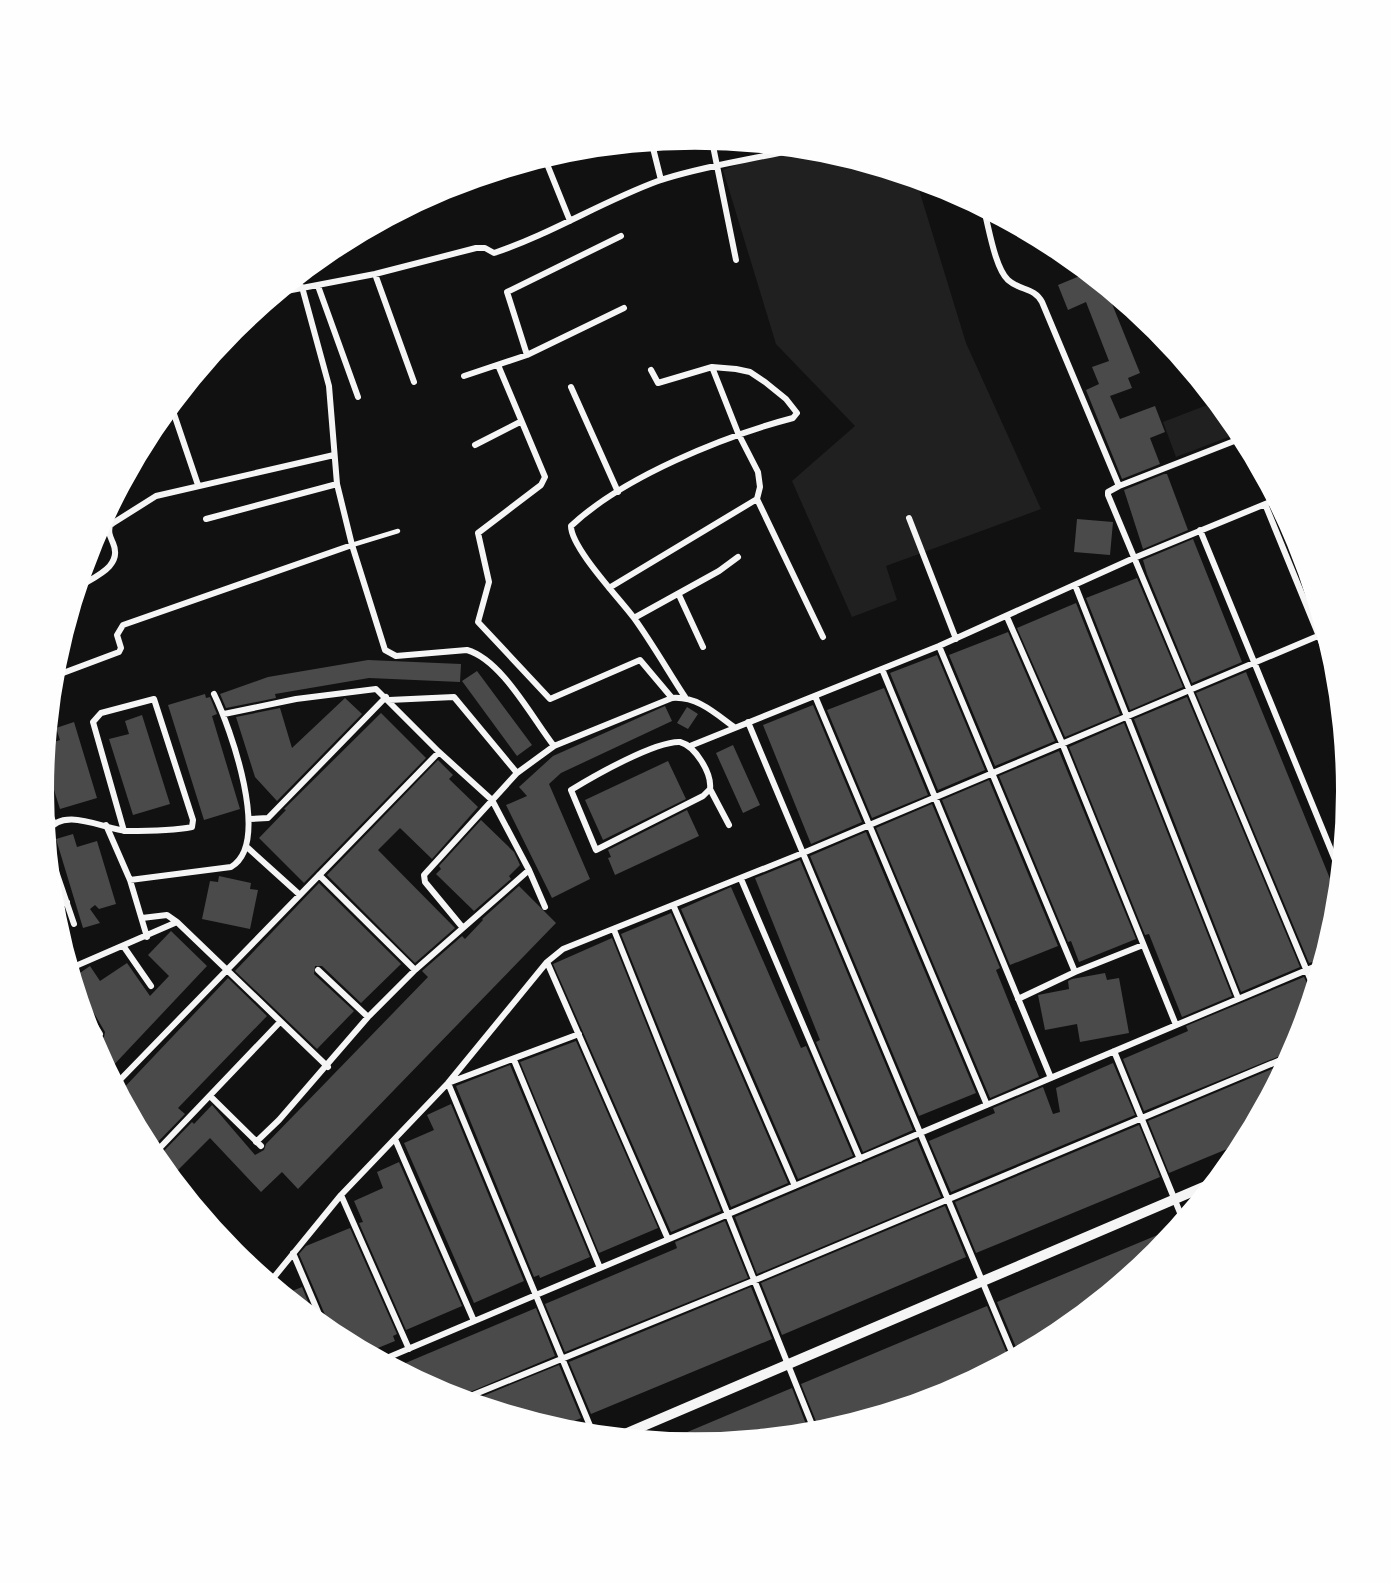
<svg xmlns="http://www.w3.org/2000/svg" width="1391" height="1583" viewBox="0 0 1391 1583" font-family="Overpass,sans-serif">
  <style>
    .green { fill: #202020 }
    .building { fill: #4a4a4a }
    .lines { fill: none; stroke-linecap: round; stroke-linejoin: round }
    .service { stroke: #f5f5f5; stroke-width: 4.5 }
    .minor { stroke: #f5f5f5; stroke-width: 6 }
    .tertiary { stroke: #f5f5f5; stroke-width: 10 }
  </style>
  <rect width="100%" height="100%" fill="#111"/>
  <!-- green -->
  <path class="green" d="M783 148 823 152 916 180 966 343 1041 509 886 566 897 600 852 617 792 481 855 426 776 344 723 170Z
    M1215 402 1239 433 1176 457 1163 422Z"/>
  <!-- building -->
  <path class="building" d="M1087 273 1106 289 1140 373 1128 378 1132 388 1110 396 1120 419 1155 406 1165 432 1150 438 1160 464 1122 479 1086 390 1099 384 1092 367 1109 361 1086 302 1068 310 1058 285Z
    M1164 474H1167L1188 530 1143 549 1124 490Z
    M1077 519 1113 522 1110 555 1074 552Z
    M1193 539 1242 662 1192 683 1147 574 1143 560Z
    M1137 578 1183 687 1130 710 1086 598Z
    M1076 603 1120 714 1065 737 1017 628Z
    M1008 632 1055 741 995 766 949 655Z
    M937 655 985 770 938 790 890 673Z
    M368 660 461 664 460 682 369 678 275 694 276 698 226 708 220 694 268 677Z
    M477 671 532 745 517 756 462 681Z
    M1246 672 1337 896 1335 919 1323 959 1309 963 1196 693Z
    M884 688 928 795 872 818 827 710Z
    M205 694 206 698 210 697 217 714 212 716 240 809 204 820 168 705Z
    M1187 697 1300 967 1241 992 1134 719Z
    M345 698 362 714 277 801 255 777 236 717 280 708 292 748Z
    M813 705 862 822 811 844 763 725Z
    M665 706 672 721 561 773 549 784 590 879 552 898 506 805 527 796 519 787 553 756Z
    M687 707 698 714 688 729 677 723Z
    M381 713 426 758 304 883 259 838 286 810 284 809Z
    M142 715 170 804 133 815 109 739 129 734 125 721Z
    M74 722 97 798 60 809 46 765 48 744 60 740 56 728Z
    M1124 723 1232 996 1182 1017 1149 934 1145 935 1069 747Z
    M733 745 760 805 743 813 716 753Z
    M1059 751 1136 939 1079 962 1071 941 1068 942 999 776Z
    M438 760 453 775 449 779 478 807 432 859 400 828 378 850 455 928 415 963 327 875Z
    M668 761 686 799 603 840 585 800Z
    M989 780 1058 946 1010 965 942 800Z
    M932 804 1000 968 996 970 1039 1077 990 1098 876 828Z
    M687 810 699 836 615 875 608 858 611 857 608 850Z
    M481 820 514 852 520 865 509 876 511 879 474 911 436 874 441 869 439 866Z
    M866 832 976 1093 919 1116 810 856Z
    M73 834 77 847 97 841 116 904 99 909 95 905 90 909 100 923 83 928 56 839Z
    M800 860 913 1130 863 1152 816 1042 820 1040 755 878Z
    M219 876 251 883 250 889 258 890 250 929 202 919 210 881 218 882Z
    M319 883 401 964 361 1003 322 966H315L314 974 354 1011 317 1049 235 971Z
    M519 886 556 923 298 1189 282 1172 261 1192 210 1138 172 1176 157 1158 192 1122 194 1124 212 1105 255 1155 264 1150 266 1144 428 977 422 971 462 936 465 939 483 920 482 919Z
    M731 887 801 1048 806 1046 853 1156 798 1179 681 909Z
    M671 913 788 1183 731 1207 621 934Z
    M171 931 207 966 109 1070 93 1041 88 1024 98 1039 104 1037 105 1032 87 1001 80 999 74 977 90 966 100 981 127 963 150 996 169 976 148 955Z
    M612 938 721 1211 671 1232 553 964Z
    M1105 973 1107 980 1119 978 1129 1033 1080 1042 1077 1024 1045 1030 1038 995 1069 989 1068 981 1072 979Z
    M1304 977 1312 993 1292 1051 1144 1111 1123 1059 1188 1031 1186 1026Z
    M228 978 267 1016 178 1108 185 1114 151 1149 120 1092Z
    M576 1041 658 1228 599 1253 520 1062Z
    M1113 1063 1135 1115 951 1192 929 1141 995 1113 993 1108 1043 1087 1053 1114 1060 1112 1056 1088Z
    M1286 1063 1244 1142 1169 1173 1148 1121Z
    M510 1065 590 1257 540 1278 539 1275 534 1277 456 1086Z
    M451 1104 524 1281 474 1303 404 1143 434 1130 427 1115Z
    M1139 1125 1160 1177 976 1253 955 1202Z
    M917 1140 941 1197 757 1274 735 1217Z
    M399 1162 462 1306 406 1330 359 1223 363 1222 354 1201 383 1188 377 1172Z
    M945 1206 966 1257 782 1335 761 1283Z
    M725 1221 748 1278 565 1352 545 1304 675 1249 677 1248 675 1242Z
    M1179 1226 1156 1253 1057 1334 1018 1352 997 1302Z
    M350 1228 397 1334 393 1336 395 1341 368 1352 328 1329 329 1324 299 1254 306 1246Z
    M302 1287 315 1319 285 1294Z
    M751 1287 772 1339 591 1414 569 1362Z
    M987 1306 1008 1356 846 1424 820 1431 801 1384Z
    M536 1308 555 1356 458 1397 396 1367Z
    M559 1365 581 1418 558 1428 471 1401Z
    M792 1388 809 1432 695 1443 666 1441Z"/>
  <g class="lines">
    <!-- service -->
    <path class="service" d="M352 545 398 531"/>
    <!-- minor -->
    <path class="minor" d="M712 141 736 260
      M652 144 661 180
      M545 159 570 221
      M984 210C989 228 995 268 1008 280 1020 291 1034 287 1042 302L1119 486
      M375 274 414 382
      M318 286 358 397
      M302 287 329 386 337 484 352 545 385 650 396 656 467 650C502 660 532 718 554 746
      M281 292 375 274 476 248H485L494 253C551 234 601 202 658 181 701 166 751 160 796 149
      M527 355 507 292 621 236
      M498 365 545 477 541 485 478 533 489 582 478 622 550 699 640 660 672 698
      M651 370 658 383 712 367 736 369 750 372 765 382 786 399 797 413 793 418C724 436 623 477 571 526 571 548 620 599 634 618 652 643 668 671 685 697
      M464 376 527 355 624 308
      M571 387 618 492
      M174 414 198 485
      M1242 438 1119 486 1108 492V495L1314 988
      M475 445 520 422
      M757 499 823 637
      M1265 504 1337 680
      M108 515 112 524
      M909 518 956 639
      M206 519 337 484
      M1200 530 1340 872
      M1075 585 1238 998
      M80 586C96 576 123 566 113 543 110 536 108 533 110 525L156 496 334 455
      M609 588 757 499 760 487 758 472 738 433 712 367
      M679 595 703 647
      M1007 617 1062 743 1176 1025
      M634 618 719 571 738 557
      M939 646 1075 972
      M882 669 1051 1078
      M55 676 119 652 121 648 117 635 123 625 352 545
      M815 696 987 1105
      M389 700 454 697 517 773
      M224 714 296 699 376 689 439 752 492 800 529 870 545 907
      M748 722 1014 1357
      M680 742C695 746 712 773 710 789L703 796 596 850 571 790C594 776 655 741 680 742Z
      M690 746 939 646 1134 558 1275 500
      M710 789 729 825
      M44 799 54 824
      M249 819 268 818 386 697
      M106 825 130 880 147 937
      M47 832C63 805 105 830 127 831 147 831 172 831 192 827L193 820 154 699 101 713 93 722 124 831
      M248 848 300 895
      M49 851 74 924
      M319 875 415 970
      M741 879 860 1159
      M130 880 231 867C272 843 230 727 214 694
      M55 907 67 902
      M674 907 795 1186
      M142 918 167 915 177 922 328 1067
      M463 928 425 882 424 875 517 773 554 746 672 698C697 696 715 713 734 727
      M614 930 815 1432
      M124 947 151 986
      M547 962 668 1239
      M71 968 177 922
      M318 970 368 1017
      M1018 999 1075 972 1143 945
      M82 1004 100 1034
      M579 1034 448 1083 593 1433
      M1114 1051 1183 1220
      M514 1060 600 1268
      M116 1084 439 752
      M211 1097 261 1146
      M395 1139 474 1321
      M256 1142 279 1120 368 1017 415 970 529 870
      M154 1154 280 1022
      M341 1195 409 1349
      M293 1253 324 1326
      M270 1282 341 1195 448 1083 547 962 563 949 803 853 1325 633
      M382 1360 1321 964
      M463 1399 753 1281 1290 1056"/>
    <!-- tertiary -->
    <path class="tertiary" d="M620 1436 1215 1182"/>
  </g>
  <!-- crop -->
  <path d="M0 0H1391V1583H0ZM54 791a641 641 0 1 1 1282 0a641 641 0 1 1-1282 0Z" fill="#fefefe" fill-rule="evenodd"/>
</svg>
